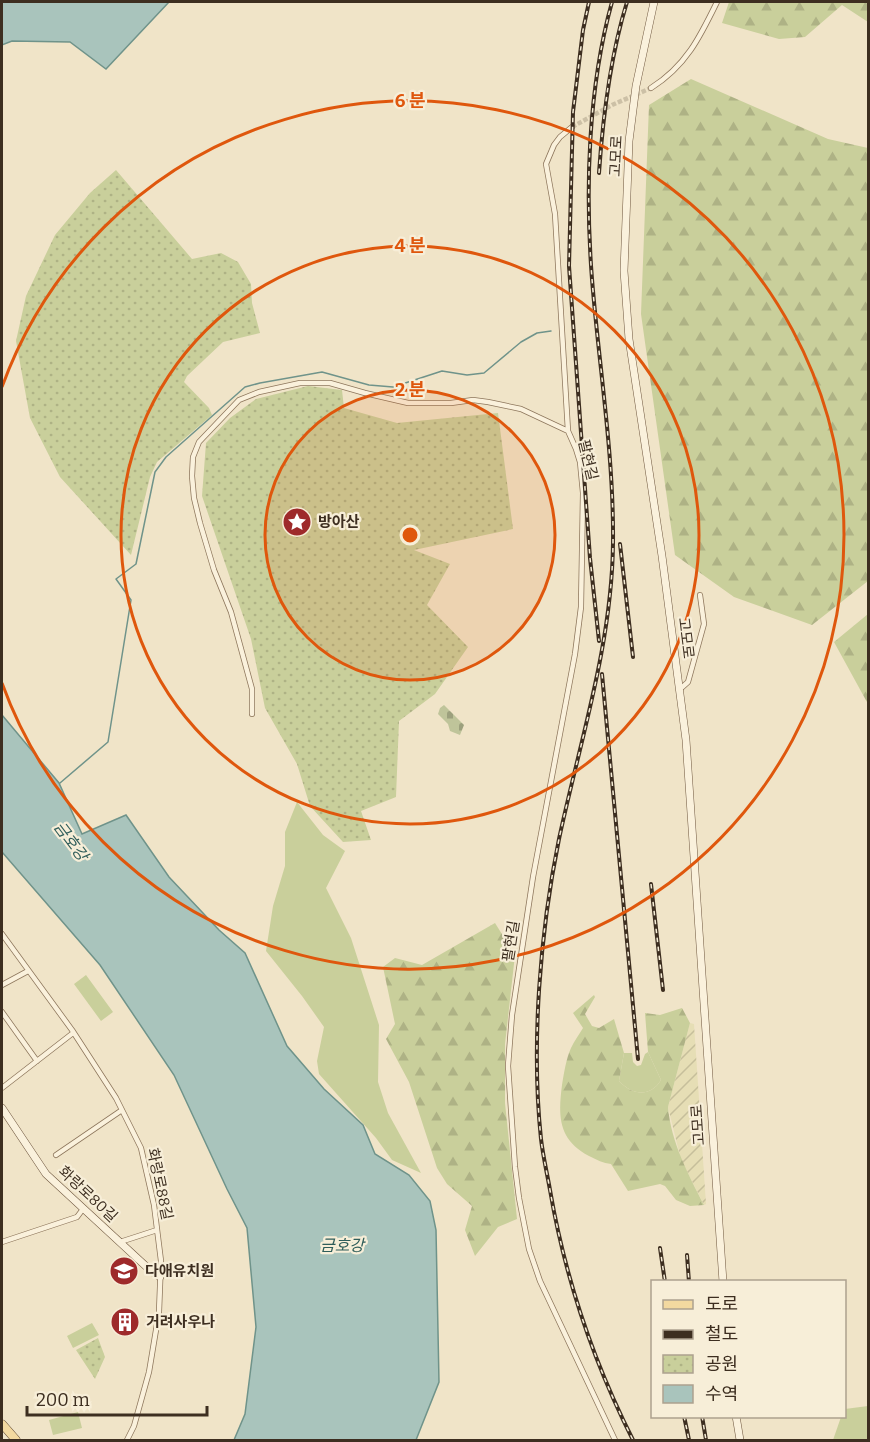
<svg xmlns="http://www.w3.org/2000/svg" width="870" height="1442" viewBox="0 0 870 1442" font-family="Bitter,'Noto Sans KR',serif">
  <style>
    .farmland { fill: url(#farmland-furrows) }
    .grass { fill: #c9cf9b }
    .forest { fill: url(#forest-firs) }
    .cemetery { fill: url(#cemetery-stones) }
    .park { fill: url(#park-dots) }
    .water { fill: #a9c4bc; stroke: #6f938a; stroke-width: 1.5 }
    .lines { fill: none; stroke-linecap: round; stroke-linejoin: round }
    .stream { stroke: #6f938a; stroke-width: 1.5 }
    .street-tunnel { stroke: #ccc0a6; stroke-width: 4.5; stroke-dasharray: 4.5 2; stroke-linecap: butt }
    .street-casing { stroke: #8d765c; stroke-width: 6 }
    .secondary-casing { stroke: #6f573f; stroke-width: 8 }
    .primary-casing { stroke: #5b4430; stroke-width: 9 }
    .street { stroke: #faf1dc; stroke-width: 4.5 }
    .secondary { stroke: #faf1dc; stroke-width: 7 }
    .primary { stroke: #f3d9a0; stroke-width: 8 }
    .rail-casing { stroke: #3d2e20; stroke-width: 4 }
    .rail { stroke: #f7eed8; stroke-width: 1.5; stroke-dasharray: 4.5; stroke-linecap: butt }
    .ring { fill: none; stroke: #df570d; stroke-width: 3 }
    .labels { text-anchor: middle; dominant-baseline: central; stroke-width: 4.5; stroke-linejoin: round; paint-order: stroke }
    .street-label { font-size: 15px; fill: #3d2e20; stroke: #f7eed8 }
    .poi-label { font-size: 15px; font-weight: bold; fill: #3d2e20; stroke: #f7eed8; text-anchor: start }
    .water-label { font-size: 16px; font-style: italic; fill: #2f5d5a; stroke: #f7eed8 }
    .centre { fill: #df570d; stroke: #f7eed8; stroke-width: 3 }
    .ring-label { font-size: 18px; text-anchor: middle; font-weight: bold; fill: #df570d; stroke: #f7eed8; stroke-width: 4.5; stroke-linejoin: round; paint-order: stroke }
  </style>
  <defs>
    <pattern id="farmland-furrows" width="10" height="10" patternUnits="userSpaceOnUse" patternTransform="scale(1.5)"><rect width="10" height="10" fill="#e6deb5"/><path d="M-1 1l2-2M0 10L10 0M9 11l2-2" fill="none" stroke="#c6bf9b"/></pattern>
    <pattern id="forest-firs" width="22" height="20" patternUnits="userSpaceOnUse" patternTransform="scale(1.5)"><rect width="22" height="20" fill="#c9cf9b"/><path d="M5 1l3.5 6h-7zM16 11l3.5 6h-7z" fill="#aeb285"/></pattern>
    <pattern id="cemetery-stones" width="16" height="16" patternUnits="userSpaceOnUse" patternTransform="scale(1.5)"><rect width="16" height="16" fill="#bfc49a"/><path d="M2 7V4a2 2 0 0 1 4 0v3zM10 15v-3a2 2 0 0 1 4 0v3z" fill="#9ca07d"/></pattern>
    <pattern id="park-dots" width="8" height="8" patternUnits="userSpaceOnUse" patternTransform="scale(1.5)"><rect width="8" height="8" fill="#c9cf9b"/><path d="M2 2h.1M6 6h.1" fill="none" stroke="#aeb285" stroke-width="1.8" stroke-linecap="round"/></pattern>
  </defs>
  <rect width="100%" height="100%" fill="#f0e4c8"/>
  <!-- farmland -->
  <path class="farmland" d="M690 1023 694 1024 706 1204 704 1205 681 1160 668 1107Z"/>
  <!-- grass -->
  <path class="grass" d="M297 802 323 835 345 851 326 888 351 938 379 1025 378 1082 388 1113 421 1173 392 1160 376 1138 319 1074 317 1061 324 1027 302 996 266 951 273 906 285 866V832Z
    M86 975 113 1012 101 1021 74 984Z
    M648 1052 661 1080C650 1098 632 1095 619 1081L624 1053H632L633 1062 637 1066 641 1065 645 1054Z
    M92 1323 99 1335 73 1348 67 1336Z
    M868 1406V1440H833L841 1417 844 1416 845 1409Z
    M78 1412 82 1428 53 1435 49 1420Z"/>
  <!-- forest -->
  <path class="forest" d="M729 2H868V22L842 5 805 37 779 39 722 23Z
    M691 79 828 139 868 148V581L812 625 734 597 675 555 641 314 649 105Z
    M868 614V704L834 642Z
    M495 923 515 955 505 1044V1103L517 1219 498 1227 475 1256 465 1230 472 1206 447 1184 437 1168 409 1082 386 1039 395 1024 383 967 395 958 422 965Z
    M594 995 595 997 585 1014 592 1026 599 1028 614 1019 624 1053 619 1081C632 1095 650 1098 661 1080L648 1052 645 1013 660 1015 682 1008 690 1023 668 1107C671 1142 688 1174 704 1205L690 1206 676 1200 665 1186 660 1184 628 1191 611 1164C603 1163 597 1160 589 1156 558 1140 558 1116 562 1085 564 1073 566 1059 571 1048 574 1041 579 1035 583 1028L573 1013Z"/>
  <!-- cemetery -->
  <path class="cemetery" d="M444 705 464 725 460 735 450 731 448 724 438 714 440 708Z"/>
  <!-- park -->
  <path class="park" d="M116 170 192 259 221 253 238 262 251 284 252 303 260 333 223 342 187 376 184 382 209 408 212 415 157 462 150 477 131 555 60 477 30 418 16 341 26 296 55 235 90 193Z
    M308 386 342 390 344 408 397 423 498 413 513 529 414 550 450 564 427 605 468 647 435 694 399 721 396 797 361 811 371 840 343 842 310 806 297 764 265 708 251 639 202 496 206 443 230 418 256 399Z
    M98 1338 105 1357 95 1379 76 1350Z"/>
  <!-- water -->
  <path class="water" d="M2 2H169L106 69 70 42 12 41 2 45Z
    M2 715 59 783 82 834 126 815 169 877 219 930 245 953 287 1046 324 1089 363 1125 375 1154 409 1175 430 1201 436 1230 439 1382 416 1440H234L245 1414 256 1327 247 1228 227 1189 174 1075 100 965 2 852Z"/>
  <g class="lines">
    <!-- stream -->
    <path class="stream" d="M60 783 108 742 131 600 116 579 136 564 155 472 166 457 245 387 260 383 322 372 369 385 393 387 442 371 467 375 484 373 521 342 537 333 551 331"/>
    <!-- street-tunnel -->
    <path class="street-tunnel" d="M572 127 612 105 651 88"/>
    <!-- street casing -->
    <g class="street-casing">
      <path id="street" d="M651 88C686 66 700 37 717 2
        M572 127 560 137 554 145 546 164 555 214 568 431 576 449 580 462 583 493 581 607 575 654 533 877 512 1015 508 1066 515 1167 519 1198 529 1249 540 1281 615 1440
        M679 690 688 682 704 624 700 595
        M252 714V689L231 612 214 570 200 523 194 498 192 476 193 457 199 442 239 400 259 392 300 383H330L365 393 408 403H451L473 400 488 402 521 409 568 431
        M2 934 72 1030 116 1098 141 1148 154 1205 161 1261 159 1312 149 1372 134 1426 127 1440
        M2 985 28 971
        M2 1012 37 1061
        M2 1088 73 1033
        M56 1155 122 1110
        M2 1242 77 1217 83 1209
        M120 1242 157 1230"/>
    </g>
    <!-- secondary casing -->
    <g class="secondary-casing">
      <path id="secondary" d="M654 2 636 86 629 141 624 271 629 339 662 556 686 740 723 1282
        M2 1108 46 1174 150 1270 160 1277
        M736 1416 740 1440"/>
    </g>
    <!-- primary casing -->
    <g class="primary-casing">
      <path id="primary" d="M2 1424 16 1440"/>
    </g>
    <!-- street -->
    <use href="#street" class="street"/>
    <!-- secondary -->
    <use href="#secondary" class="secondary"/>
    <!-- primary -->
    <use href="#primary" class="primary"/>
    <!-- rail casing -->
    <g class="rail-casing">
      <path id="rail" d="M589 2 583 30 573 112 569 266 590 558 599 641
        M612 2C588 88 585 190 592 279 599 367 614 455 613 543 612 644 580 741 559 839 540 932 531 1045 541 1139 543 1156 547 1173 550 1190 565 1277 593 1361 633 1440
        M599 173C603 115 610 57 627 2
        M620 544 633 657
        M602 674 638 1059
        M651 884 663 990
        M660 1248 665 1282
        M687 1255 689 1282
        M684 1416 689 1440
        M702 1416 706 1440"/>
    </g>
    <!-- rail -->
    <use href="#rail" class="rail"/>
  </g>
  <!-- distance rings -->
  <circle cx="410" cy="535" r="145" fill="#df570d" fill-opacity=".12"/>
  <g class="ring">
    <circle cx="410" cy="535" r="145"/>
    <circle cx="410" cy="535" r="289"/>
    <path d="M2 387A434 434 0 1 1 2 683"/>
  </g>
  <!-- icons -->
  <defs>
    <g id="sight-disc" transform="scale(1.5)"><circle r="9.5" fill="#9e2a2b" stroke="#f7eed8"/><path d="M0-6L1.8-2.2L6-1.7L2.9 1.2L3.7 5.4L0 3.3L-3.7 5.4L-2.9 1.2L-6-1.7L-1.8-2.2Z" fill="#fff"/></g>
    <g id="school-disc" transform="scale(1.5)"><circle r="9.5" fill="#9e2a2b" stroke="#f7eed8"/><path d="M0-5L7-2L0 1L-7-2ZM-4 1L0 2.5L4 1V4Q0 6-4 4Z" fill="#fff"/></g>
    <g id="building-disc" transform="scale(1.5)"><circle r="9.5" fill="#9e2a2b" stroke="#f7eed8"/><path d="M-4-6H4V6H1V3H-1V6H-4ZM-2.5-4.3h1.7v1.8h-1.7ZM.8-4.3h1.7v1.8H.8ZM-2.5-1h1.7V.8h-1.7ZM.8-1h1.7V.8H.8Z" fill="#fff"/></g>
  </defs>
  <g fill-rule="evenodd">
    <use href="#sight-disc" x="297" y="522"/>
    <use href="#school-disc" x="124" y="1271"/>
    <use href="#building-disc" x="125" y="1322"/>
  </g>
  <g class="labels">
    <!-- street labels -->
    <g class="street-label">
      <text transform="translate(616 156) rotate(-87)">고모로</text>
      <text transform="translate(588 460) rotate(77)">팔현길</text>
      <text transform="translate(686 638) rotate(83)">고모로</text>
      <text transform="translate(511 941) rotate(-81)">팔현길</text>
      <text transform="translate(698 1125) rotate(-94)">고모로</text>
      <text transform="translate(160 1184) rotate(78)">화랑로88길</text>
      <text transform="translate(88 1194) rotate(43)">화랑로80길</text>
    </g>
    <!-- poi labels -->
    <g class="poi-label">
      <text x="318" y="522">방아산</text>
      <text x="145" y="1271">다애유치원</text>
      <text x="146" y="1322">거려사우나</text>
    </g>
    <!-- water labels -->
    <g class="water-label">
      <text transform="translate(71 841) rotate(53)">금호강</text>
      <text x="342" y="1245">금호강</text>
    </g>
  </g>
  <circle cx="410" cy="535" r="9" class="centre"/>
  <g class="ring-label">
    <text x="410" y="107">6 분</text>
    <text x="410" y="252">4 분</text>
    <text x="410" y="396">2 분</text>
  </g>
  <!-- border -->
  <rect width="870" height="1442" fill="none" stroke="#3d2e20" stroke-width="6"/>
  <!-- legend -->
  <rect x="651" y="1280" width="195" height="138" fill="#f7eed8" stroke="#ada18e" stroke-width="1.5"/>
  <rect x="663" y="1300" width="30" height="9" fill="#f3d9a0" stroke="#ada18e" stroke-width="1.5"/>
  <text x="705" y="1310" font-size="18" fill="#3d2e20">도로</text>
  <rect x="663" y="1330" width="30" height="9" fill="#3d2e20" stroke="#ada18e" stroke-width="1.5"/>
  <text x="705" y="1340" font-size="18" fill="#3d2e20">철도</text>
  <rect x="663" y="1355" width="30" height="18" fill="url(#park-dots)" stroke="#ada18e" stroke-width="1.5"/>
  <text x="705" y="1370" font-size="18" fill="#3d2e20">공원</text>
  <rect x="663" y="1385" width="30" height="18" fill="#a9c4bc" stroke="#ada18e" stroke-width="1.5"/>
  <text x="705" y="1400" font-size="18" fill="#3d2e20">수역</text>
  <!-- scale -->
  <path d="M27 1406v9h180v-9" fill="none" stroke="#3d2e20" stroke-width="3"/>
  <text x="36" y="1406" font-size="18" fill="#3d2e20" stroke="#f7eed8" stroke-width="4.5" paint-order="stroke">200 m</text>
</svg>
